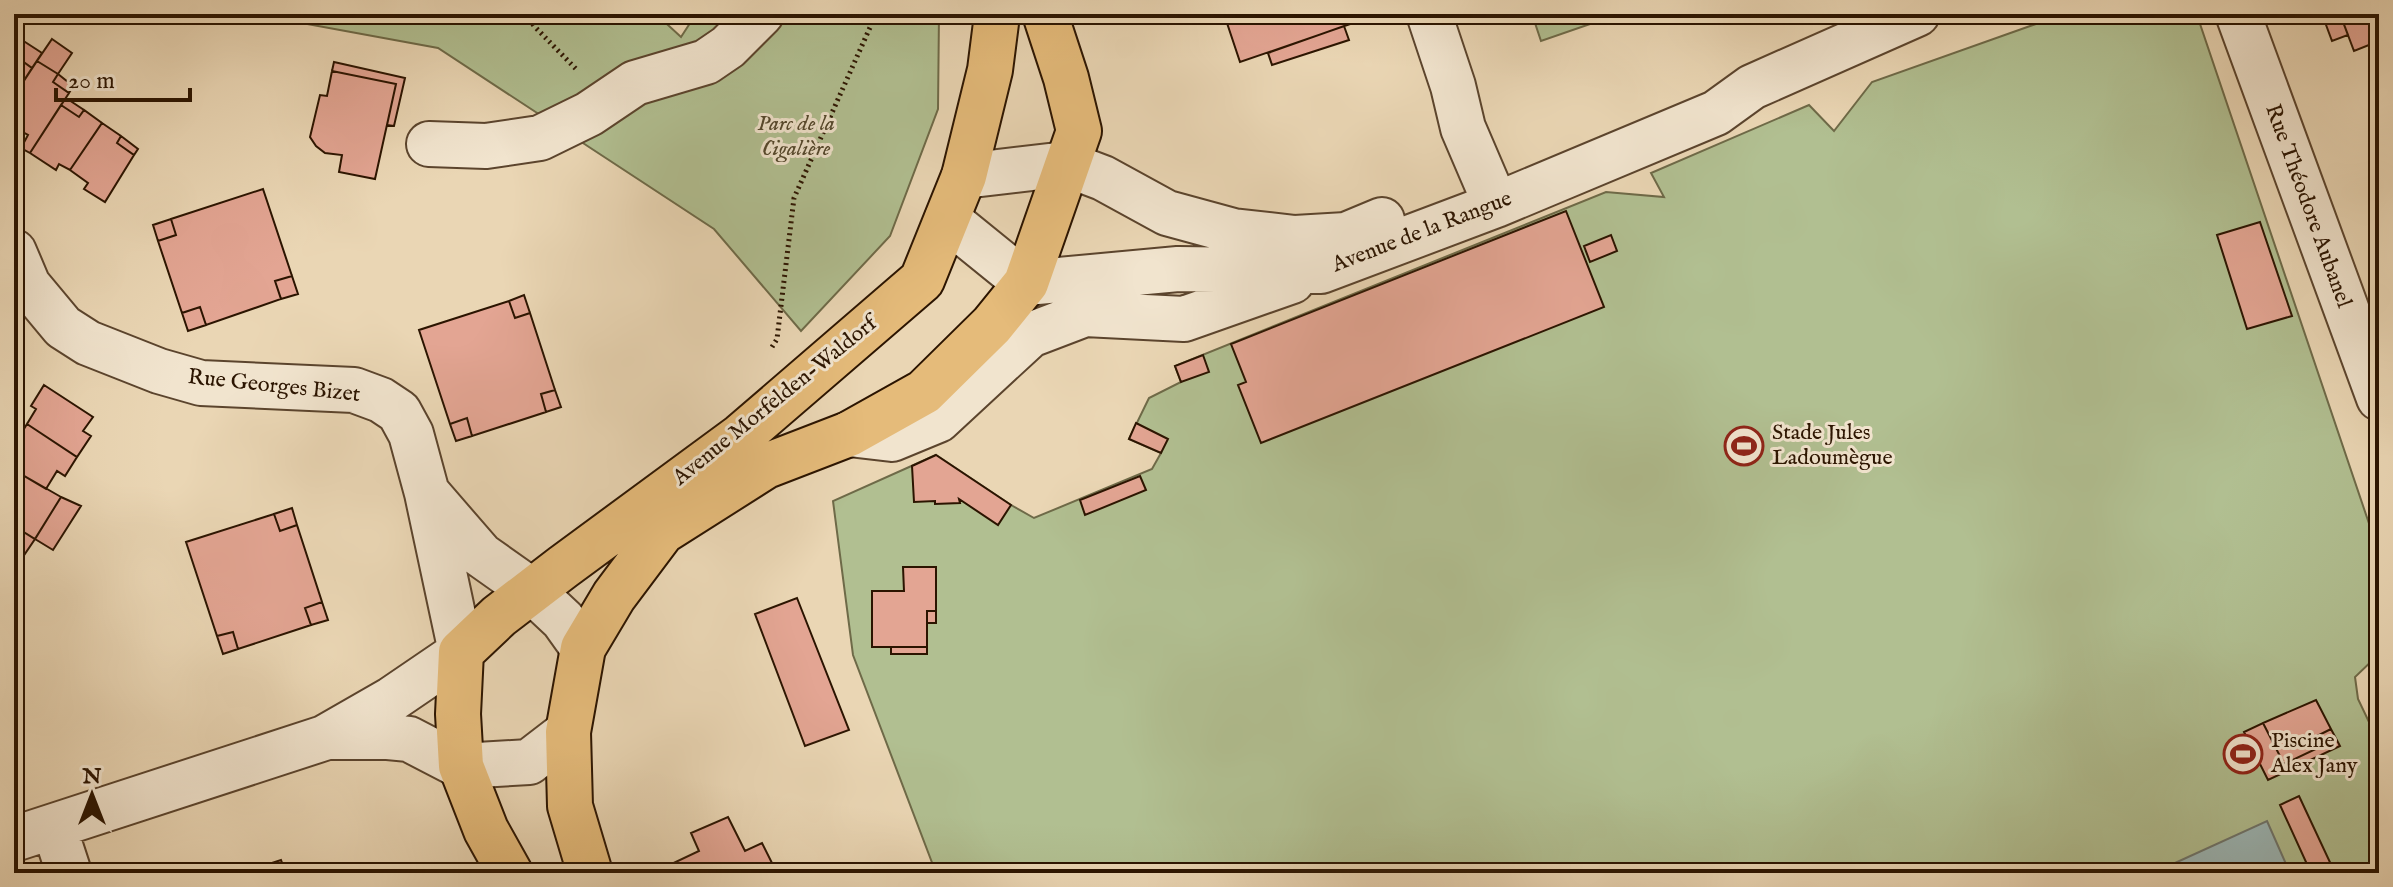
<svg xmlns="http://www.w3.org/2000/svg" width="2393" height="887" viewBox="0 0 2393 887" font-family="'IM FELL English',serif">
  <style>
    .green { fill: #b1bf91; stroke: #6e6a48; stroke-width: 2 }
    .water { fill: #9bb7b7; stroke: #6e766e; stroke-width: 2 }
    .building { fill: #e3a593; stroke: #2b1400; stroke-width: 2 }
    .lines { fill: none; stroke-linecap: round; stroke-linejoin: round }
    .minor-casing { stroke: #5b442d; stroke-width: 48 }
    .major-casing { stroke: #2b1400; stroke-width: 48 }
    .path { stroke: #2b1400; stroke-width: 5; stroke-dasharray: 2 4; stroke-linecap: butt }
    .minor { stroke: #f1e4ce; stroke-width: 44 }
    .major { stroke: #e5bb7a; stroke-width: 44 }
    .labels { text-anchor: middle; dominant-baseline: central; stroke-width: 6; stroke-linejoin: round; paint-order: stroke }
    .park-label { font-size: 22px; font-style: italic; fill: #53472c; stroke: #f1e4ce }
    .street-label { font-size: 22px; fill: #2b1400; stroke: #f1e4ce }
    .poi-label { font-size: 22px; fill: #2b1400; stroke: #f1e4ce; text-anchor: start }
  </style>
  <rect width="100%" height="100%" fill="#ead6b4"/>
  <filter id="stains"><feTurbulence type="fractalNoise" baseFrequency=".0025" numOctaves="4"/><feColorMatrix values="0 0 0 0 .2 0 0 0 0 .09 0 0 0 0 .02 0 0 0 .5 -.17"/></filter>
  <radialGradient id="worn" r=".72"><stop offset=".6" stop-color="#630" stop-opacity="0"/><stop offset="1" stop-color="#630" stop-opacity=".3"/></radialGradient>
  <!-- green -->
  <path class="green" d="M253 14H656L681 37 696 14H939L938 109 890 236 801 331 714 229 438 48Z
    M1532 14H1619L1541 41Z
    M2064 14H2194L2199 21 2379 553V654L2355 677 2358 699 2369 722 2375 725 2379 733V873H936L853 655 833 501 936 455 1011 505 1034 518 1152 469 1161 453 1129 439 1149 398 1181 382 1175 366 1606 192 1664 197 1651 173 1809 105 1834 131 1872 82Z"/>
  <!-- water -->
  <path class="water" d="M2267 821 2290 873H2153Z"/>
  <!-- building -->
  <path class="building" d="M1224 14H1370L1371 17 1240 62Z
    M2322 14H2340L2348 35 2332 41Z
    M2340 14H2379V41L2354 51Z
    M1344 26 1349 40 1272 65 1268 53Z
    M52 39 72 53 58 74 37 61Z
    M22 40 42 53 32 68 14 55V51Z
    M14 55 32 68 14 96Z
    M37 61 58 74 53 82 69 93 30 153 21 148 28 135 19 130 22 123 14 118V96Z
    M334 62 405 78 394 126 387 125 396 84 332 71Z
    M332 71 396 84 375 179 339 172 342 155 325 153 316 146 310 137 320 95 327 96Z
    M58 74 73 86 69 93 53 82Z
    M66 98 84 110 79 117 61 105Z
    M61 105 79 117 84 110 102 123 70 170 59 164 56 170 30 153Z
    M102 123 121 136 117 143 134 155 105 202 84 189 88 183 70 170Z
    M121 136 138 149 134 155 117 143Z
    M263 189 292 276 275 281 281 299 206 325 200 307 182 313 158 241 176 235 171 219Z
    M1566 211 1604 307 1261 443 1238 385 1246 382 1231 344Z
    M171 219 176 235 158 241 153 225Z
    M2260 222 2292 316 2247 329 2217 235Z
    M1611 235 1617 251 1590 262 1584 246Z
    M292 276 298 294 281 299 275 281Z
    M524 295 530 313 515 318 509 301Z
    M509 301 515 318 530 313 555 390 541 394 546 412 472 436 467 418 450 424 419 330Z
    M200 307 206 325 188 331 182 313Z
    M1203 355 1209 372 1181 382 1175 366Z
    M44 385 93 417 83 431 91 436 77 457 27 424 36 409 31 406Z
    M555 390 561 407 546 412 541 394Z
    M467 418 472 436 456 441 450 424Z
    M1136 423 1168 439 1161 453 1129 439Z
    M27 424 77 457 65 476 57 471 46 489 14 470V445Z
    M936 455 1011 505 998 525 959 499 960 503 935 504V501L914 502 912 466Z
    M14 470 61 497 35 539 14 526Z
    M1140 476 1146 490 1085 515 1080 500Z
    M61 497 81 506 53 550 35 539Z
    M292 508 297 525 280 531 274 514Z
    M274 514 280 531 297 525 322 602 305 608 311 625 238 649 233 632 217 636 186 542Z
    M14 526 35 539 14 570Z
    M903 567H936V611H927V647H872V591H904Z
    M797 598 849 730 805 746 755 614Z
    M322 602 328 620 311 625 305 608Z
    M927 611H936V623H927Z
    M233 632 238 649 223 654 217 636Z
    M891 647H927V654H891Z
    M2316 700 2331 729 2315 737 2320 747 2284 764 2263 723Z
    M2263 723 2284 764 2320 747 2315 737 2331 729 2340 746 2268 780 2244 732Z
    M2299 796 2335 873H2311L2280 805Z
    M728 817 745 851 762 843 777 873H667L665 867 699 851 691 833Z
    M281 860 286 873H241Z"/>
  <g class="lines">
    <!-- minor casing -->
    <g class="minor-casing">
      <path id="minor" d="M1429 14 1453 86 1463 128 1496 205
        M2238 14 2379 398
        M429 144 486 146 540 138 589 114 635 83 706 62 728 47 761 14
        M964 176 1066 164 1103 178 1167 213 1233 231 1295 238 1346 235 1382 220
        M947 219 1026 283 1178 269 1321 271 1496 205 1716 113 1752 87 1917 14
        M14 252 28 285 63 327 88 343 159 371 201 383 354 390 381 400 399 412 411 434 427 493 461 652 392 699 324 738 14 839
        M849 434 892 439 938 420 1030 335 1085 314 1184 319 1292 281
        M429 495 481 555 532 591 563 620 583 648
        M330 737H388L409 739 461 766 529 762 568 732
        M54 827 69 873"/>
    </g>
    <!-- major casing -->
    <g class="major-casing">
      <path id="major" d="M510 873 486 830 461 766 458 714 461 652 499 616 563 567 741 436 922 280 964 176 990 70 996 23 994 14
        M590 873 570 806 568 732 583 648 614 596 662 532 766 466 849 434 924 392 992 325 1026 283 1079 131 1066 78 1045 14"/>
    </g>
    <!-- path -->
    <path class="path" d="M526 14 534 26 576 69
      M772 347 777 339 794 198 876 14"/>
    <!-- minor -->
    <use href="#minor" class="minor"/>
    <!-- major -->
    <use href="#major" class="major"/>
  </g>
  <!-- icons -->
  <defs>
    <g id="stadium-ring" transform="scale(2)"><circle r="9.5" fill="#f1e4ce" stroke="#8f2418" stroke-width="1.5"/><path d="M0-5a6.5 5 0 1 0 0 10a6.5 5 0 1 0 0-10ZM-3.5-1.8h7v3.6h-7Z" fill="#8f2418"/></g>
  </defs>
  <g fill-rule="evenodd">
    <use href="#stadium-ring" x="1744" y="446"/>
    <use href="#stadium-ring" x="2243" y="754"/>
  </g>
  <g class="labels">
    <!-- park labels -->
    <g class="park-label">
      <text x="796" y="124">Parc de la<tspan x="796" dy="25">Cigalière</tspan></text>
    </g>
    <!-- street labels -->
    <g class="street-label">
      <text transform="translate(2308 206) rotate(70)">Rue Théodore Aubanel</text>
      <text transform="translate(1422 232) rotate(-21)">Avenue de la Rangue</text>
      <text transform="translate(274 386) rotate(6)">Rue Georges Bizet</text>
      <text transform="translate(775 401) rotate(-39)">Avenue Morfelden-Waldorf</text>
    </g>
    <!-- poi labels -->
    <g class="poi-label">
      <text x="1772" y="433">Stade Jules<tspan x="1772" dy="25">Ladoumègue</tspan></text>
      <text x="2271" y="741">Piscine<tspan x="2271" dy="25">Alex Jany</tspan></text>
    </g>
  </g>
  <!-- margin -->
  <rect width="2393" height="887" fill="none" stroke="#ead6b4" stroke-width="48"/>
  <rect x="16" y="16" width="2361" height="855" fill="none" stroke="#2b1400" stroke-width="4"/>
  <rect x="24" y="24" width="2345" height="839" fill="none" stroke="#2b1400" stroke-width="2"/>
  <!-- north arrow -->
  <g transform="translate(92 795)" stroke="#f1e4ce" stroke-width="6" paint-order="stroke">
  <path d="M0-6L14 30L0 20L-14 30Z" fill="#2b1400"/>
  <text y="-12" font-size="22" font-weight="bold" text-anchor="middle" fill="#2b1400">N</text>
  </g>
  <!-- scale -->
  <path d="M56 88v12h134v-12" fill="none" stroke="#2b1400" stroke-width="4"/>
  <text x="68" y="88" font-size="24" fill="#2b1400" stroke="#f1e4ce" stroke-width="6" paint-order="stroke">20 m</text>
  <rect width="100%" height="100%" filter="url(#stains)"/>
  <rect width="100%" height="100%" fill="url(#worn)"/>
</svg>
